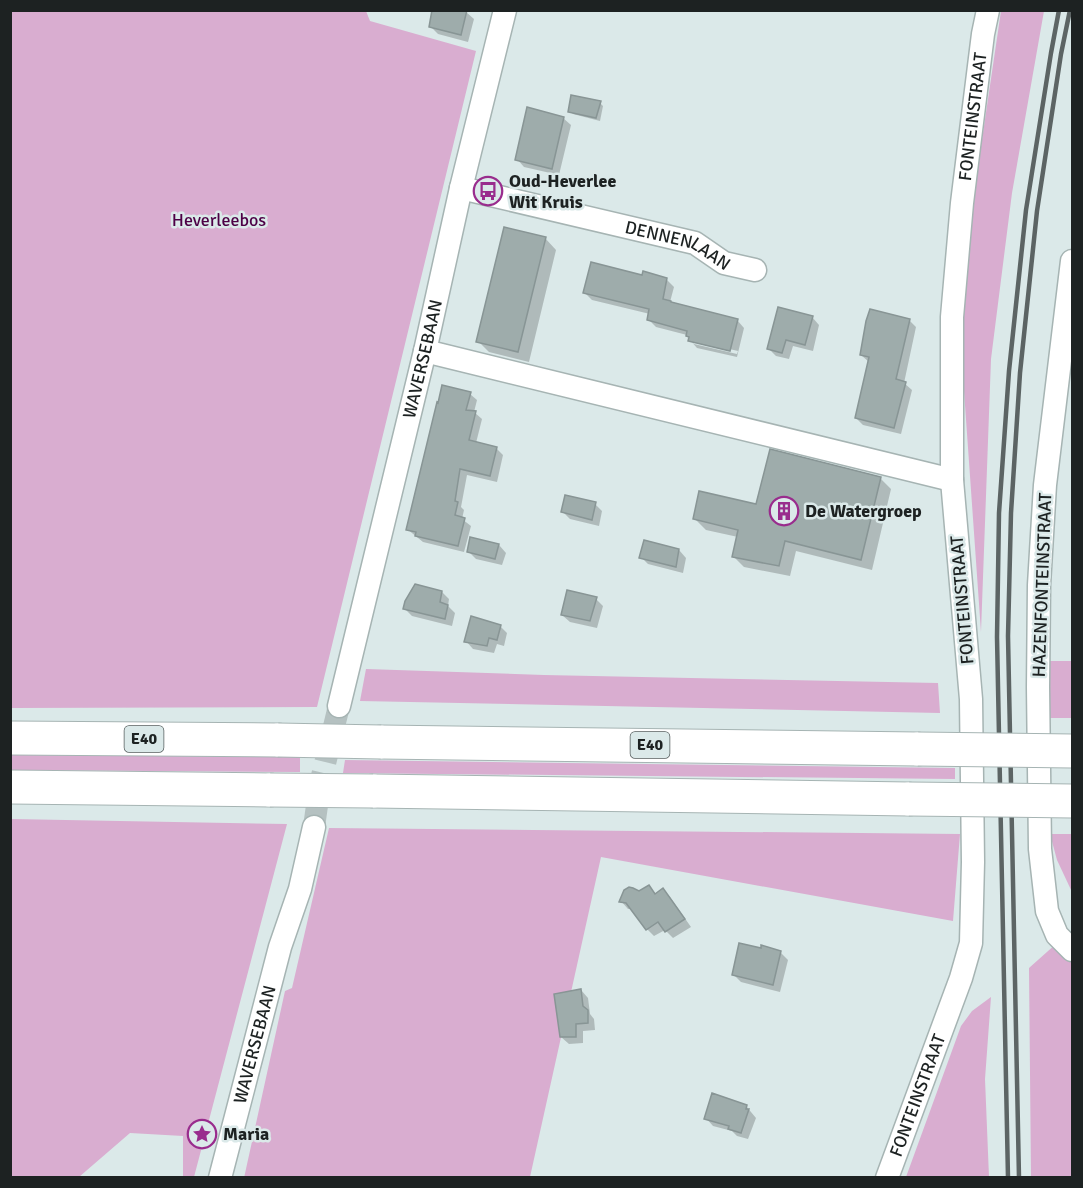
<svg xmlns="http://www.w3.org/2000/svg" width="1083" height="1188" viewBox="0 0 1083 1188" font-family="Signika,sans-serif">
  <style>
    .green { fill: #d9add0 }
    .shadow { fill: #0003 }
    .building { fill: #9eacab; stroke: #889595; stroke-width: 1.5 }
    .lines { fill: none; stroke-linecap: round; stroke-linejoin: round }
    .minor-tunnel { stroke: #b5c1c1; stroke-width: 22; stroke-dasharray: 22 11; stroke-linecap: butt }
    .minor-casing { stroke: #a6b4b3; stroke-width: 25 }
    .highway-casing { stroke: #a6b4b3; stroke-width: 35 }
    .minor { stroke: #fff; stroke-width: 22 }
    .highway { stroke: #fff; stroke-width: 33 }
    .rail { stroke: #5c6464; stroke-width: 4.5 }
    .highway-bridge-casing { stroke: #a6b4b3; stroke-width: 35; stroke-linecap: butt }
    .highway-bridge { stroke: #fff; stroke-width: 33 }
    .labels { text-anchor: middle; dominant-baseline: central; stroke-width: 5; stroke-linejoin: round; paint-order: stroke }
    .shield { fill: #dbe9e9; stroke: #565e5e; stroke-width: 1.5 }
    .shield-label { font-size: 16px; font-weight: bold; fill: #1d2222 }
    .street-label { font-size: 18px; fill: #1d2222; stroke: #dbe9e9 }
    .poi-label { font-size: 18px; font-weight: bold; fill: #1d2222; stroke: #dbe9e9; text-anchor: start }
    .park-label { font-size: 18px; fill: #4d0046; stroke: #dbe9e9 }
  </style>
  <rect width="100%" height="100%" fill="#dbe9e9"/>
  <!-- green -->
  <path class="green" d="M10 11H366L370 21 476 51 317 707 11 708Z
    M1001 11H1044L1012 193 991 359 981 632 959 320 974 194Z
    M1049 661H1072V718H1049Z
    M366 669 544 675 938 683 940 713 360 701Z
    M11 755 300 757V772L11 770Z
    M345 760 955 768V779L343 773Z
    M11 819 287 824 194 1177H183V1136L130 1133 79 1177H11Z
    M329 828 960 834 953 921 601 857 530 1177 244 1178 285 991 292 988Z
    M1050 834H1072V892L1057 860Z
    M1066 935H1072V1177H1031L1029 968Z
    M991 997 985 1079 989 1177H906L961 1026 972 1011Z"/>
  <!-- shadow -->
  <path class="shadow" d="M466 12 474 19 468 42 438 34 430 26Z
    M600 103 603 106 600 121 573 114 570 111Z
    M563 118 571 125 559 175 524 167 517 159Z
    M545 238 556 250 529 362 489 352 478 341Z
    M643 276 666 279 674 287 670 302 737 320 744 328 737 357 697 348 690 340 694 344 737 354 738 351 690 340V338L687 335 656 327 648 319 650 314 592 300 585 293Z
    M812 317 819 325 813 351 793 346 789 359 776 356 769 349Z
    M909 320 916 327 904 383 912 390 901 434 863 425 856 418 869 362 861 355Z
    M470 394 477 400 474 412 482 419 476 443 497 449 503 455 497 482 467 475 461 507 464 510 462 519 471 526 464 552 423 542 407 529Z
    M880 478 891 489 872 570 796 551 790 576 744 567 733 556 738 537 706 530 695 519Z
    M595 504 602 511 599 526 570 519 563 512Z
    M499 545 506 553 502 565 476 559 468 551Z
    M679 550 686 558 683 573 648 564 641 557Z
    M442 592 449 599 448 606 455 613 452 626 412 616 405 609Z
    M596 599 603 606 597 628 570 622 562 615Z
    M500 626 507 633 504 646 497 644 494 653 473 649 466 641Z
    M649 887 657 895 663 890 670 897 691 927 673 938 665 930 654 936 647 929 633 909H628L621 901 639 893Z
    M780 952 788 960 780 992 741 982 734 975Z
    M581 990 588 998 590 1014 594 1019 595 1030 583 1031V1043L569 1044 561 1037Z
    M746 1106 756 1118 748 1139 737 1136 732 1131 713 1126 706 1118Z"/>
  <!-- building -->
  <path class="building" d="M432 10H467L461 35 429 27Z
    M571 95 601 101 596 118 568 112Z
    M527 107 564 117 552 169 515 160Z
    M504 227 546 237 518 352 476 342Z
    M591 262 642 275 643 271 667 278 663 299 671 301V302L738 319 730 351 688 341 689 337 686 336 687 331 647 320 649 309 583 293Z
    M778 307 813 316 805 345 786 340 782 353 767 349Z
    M870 309 910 319 896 379 906 382 894 428 855 418 869 357 860 355 866 321Z
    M442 385 471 392 466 410 476 411 469 440 497 447 490 476 460 469 455 501 458 502 455 515 465 518 458 546 415 536 416 532 406 530 437 402 438 403Z
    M770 449 881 477 861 560 785 541 779 566 732 557 738 530 693 519 699 491 756 504Z
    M565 495 596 502 592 520 561 512Z
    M470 537 499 544 495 559 467 552Z
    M644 540 679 549 676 567 639 558Z
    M415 584 442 591 440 602 448 605 445 619 403 609 405 601Z
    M567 590 597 597 590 621 561 615Z
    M471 616 501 625 497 640 489 638 487 646 464 642Z
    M649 885 655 894 663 888 685 919 665 932 658 922 646 930 626 903 619 902 624 890 629 887 633 888 639 891Z
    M739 943 761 948V945L781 951 773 985 732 975Z
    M581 989 583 1006 588 1010V1023L576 1024V1037H560L554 994Z
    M712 1093 747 1105 746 1109H749L741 1133 728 1129 729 1126 704 1119Z"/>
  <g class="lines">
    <!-- minor-tunnel -->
    <path class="minor-tunnel" d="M314 827 320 784 339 706"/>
    <!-- minor casing -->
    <g class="minor-casing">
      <g id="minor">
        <path id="s1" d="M461 188 695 243 724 263 755 270"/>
        <path d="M1072 261 1045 485 1039 585 1038 687 1040 849 1047 911 1057 935 1072 950"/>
        <path d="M425 351 952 480"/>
        <path id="s2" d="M339 706 425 351 461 188 505 10"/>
        <path id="s3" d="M220 1178 280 947 300 889 314 827"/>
        <path id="s4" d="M887 1178 961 978 971 943 973 862 971 699 952 480V317L962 203 983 34 988 10"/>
      </g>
    </g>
    <!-- highway casing -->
    <g class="highway-casing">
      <path id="highway" d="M10 738 278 740
        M381 742 918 749
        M10 787 270 790
        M373 791 909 799"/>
    </g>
    <!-- minor -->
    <use href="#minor" class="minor"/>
    <!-- highway -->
    <use href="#highway" class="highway"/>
    <!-- rail -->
    <path class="rail" d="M1008 1178 997 637 999 513 1009 371 1026 210 1051 53 1059 10
      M1019 1178 1008 636 1011 513 1020 373 1037 211 1061 54 1070 10"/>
    <!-- highway-bridge casing -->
    <g class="highway-bridge-casing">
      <path id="highway-bridge" d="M278 740 381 742
        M918 749 1072 751
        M270 790 373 791
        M909 799 1072 801"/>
    </g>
    <!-- highway-bridge -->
    <use href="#highway-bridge" class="highway-bridge"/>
  </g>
  <!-- icons -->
  <defs>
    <g id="bus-ring" transform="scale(1.5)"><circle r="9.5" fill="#dbe9e9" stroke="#992c8d" stroke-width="1.5"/><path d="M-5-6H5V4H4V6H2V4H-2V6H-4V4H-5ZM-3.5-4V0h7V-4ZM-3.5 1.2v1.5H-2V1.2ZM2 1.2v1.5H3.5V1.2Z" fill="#992c8d"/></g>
    <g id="building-ring" transform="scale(1.5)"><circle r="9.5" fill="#dbe9e9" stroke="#992c8d" stroke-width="1.5"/><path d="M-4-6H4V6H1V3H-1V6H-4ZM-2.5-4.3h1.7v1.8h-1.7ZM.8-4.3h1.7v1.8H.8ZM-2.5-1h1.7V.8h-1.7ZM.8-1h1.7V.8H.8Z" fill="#992c8d"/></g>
    <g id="sight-ring" transform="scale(1.5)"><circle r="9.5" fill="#dbe9e9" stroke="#992c8d" stroke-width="1.5"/><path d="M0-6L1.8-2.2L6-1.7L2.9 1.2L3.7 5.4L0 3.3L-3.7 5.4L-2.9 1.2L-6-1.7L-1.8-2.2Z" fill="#992c8d"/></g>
  </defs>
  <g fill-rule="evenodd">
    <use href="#bus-ring" x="488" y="191"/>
    <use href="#building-ring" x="784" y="511"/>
    <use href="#sight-ring" x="202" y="1134"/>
  </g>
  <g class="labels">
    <!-- shield labels -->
    <g class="shield">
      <rect x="124.5" y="726" width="39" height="26" rx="4.5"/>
      <rect x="630.5" y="732" width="39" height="26" rx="4.5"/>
    </g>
    <g class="shield-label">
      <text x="144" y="739">E40</text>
      <text x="650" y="745">E40</text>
    </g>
    <!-- street labels -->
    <g class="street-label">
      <text stroke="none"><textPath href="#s4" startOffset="1078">FONTEINSTRAAT</textPath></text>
      <text stroke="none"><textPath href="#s1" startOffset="225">DENNENLAAN</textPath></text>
      <text stroke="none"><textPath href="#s2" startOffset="357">WAVERSEBAAN</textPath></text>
      <text transform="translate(1042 585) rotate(-88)">HAZENFONTEINSTRAAT</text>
      <text transform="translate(962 600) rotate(-95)">FONTEINSTRAAT</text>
      <text stroke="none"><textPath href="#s3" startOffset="138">WAVERSEBAAN</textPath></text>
      <text stroke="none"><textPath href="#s4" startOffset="88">FONTEINSTRAAT</textPath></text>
    </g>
    <!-- poi labels -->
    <g class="poi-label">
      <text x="509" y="181">Oud-Heverlee<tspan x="509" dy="21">Wit Kruis</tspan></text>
      <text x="805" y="511">De Watergroep</text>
      <text x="223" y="1134">Maria</text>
    </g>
    <!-- park labels -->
    <g class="park-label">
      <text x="219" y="220">Heverleebos</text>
    </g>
  </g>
  <!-- border -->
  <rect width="1083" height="1188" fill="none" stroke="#1d2222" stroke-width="24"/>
</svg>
